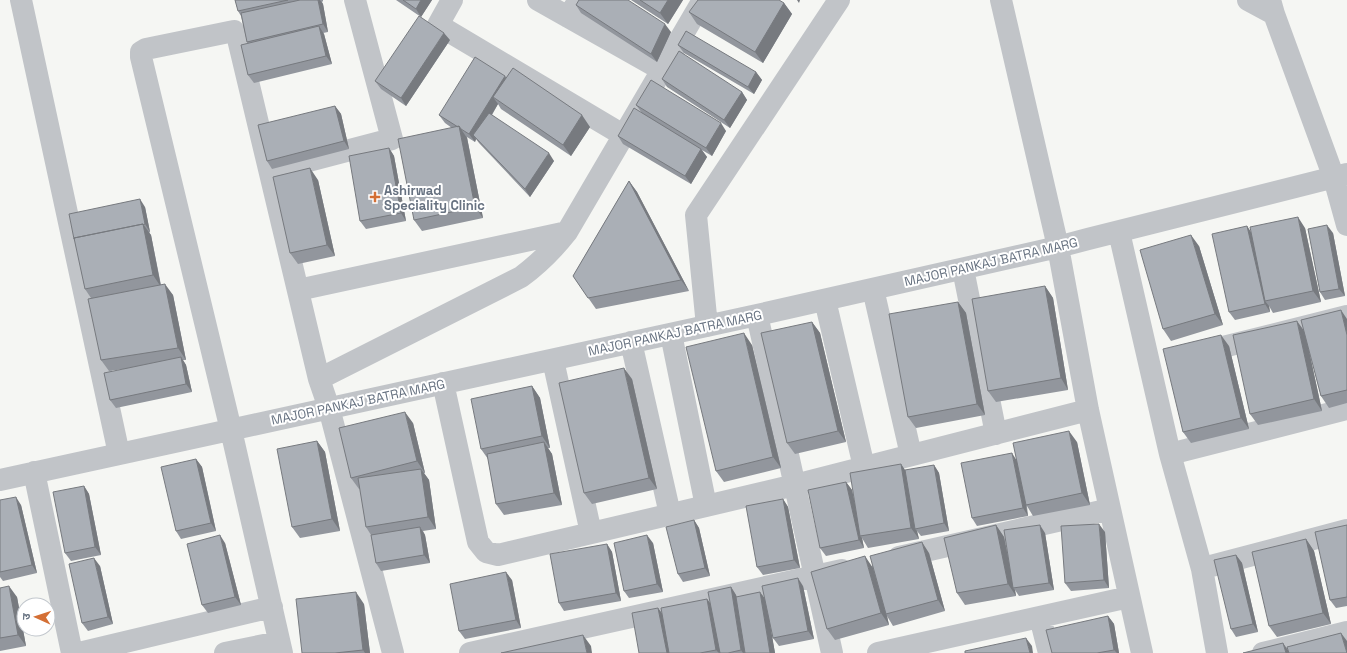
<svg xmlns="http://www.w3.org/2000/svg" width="1347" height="653" viewBox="0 0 1347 653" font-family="'Space Grotesk','Noto Sans Devanagari',sans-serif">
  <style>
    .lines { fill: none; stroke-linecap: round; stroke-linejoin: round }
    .minor { stroke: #c1c4c8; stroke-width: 22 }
    .wall { fill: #92969d }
    .shaded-wall { fill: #777a7f }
    .building { fill: #aaafb6; stroke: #777a7f }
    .poi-dot { fill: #d46f35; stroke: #fff; stroke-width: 1.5 }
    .labels { text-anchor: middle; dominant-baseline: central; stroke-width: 4; stroke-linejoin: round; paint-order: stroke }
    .poi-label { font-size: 13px; font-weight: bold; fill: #677281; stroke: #fff; text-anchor: start }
    .street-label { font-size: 13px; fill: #677281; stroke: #fff }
  </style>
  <rect width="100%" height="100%" fill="#f5f6f3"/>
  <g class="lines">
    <!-- minor -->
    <path class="minor" d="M21 0 119 454
      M452 0 438 25 623 135
      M538 0 662 70
      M1001 0 1058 247 1088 410 1142 653
      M1248 0 1274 14
      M1270 0 1274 14 1334 178 1347 225
      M568 17 579 0
      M270 171 392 139 355 0
      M1119 232 1170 454 1202 569 1217 653
      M963 269 996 434
      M873 289 911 455
      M298 290 567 232
      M825 300 864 467
      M757 315 832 653
      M707 326 696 215 839 0
      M671 334 706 506
      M631 342 670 514
      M1199 353 1347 316
      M553 360 591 533
      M443 383 478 542 486 552 498 555 795 485 1088 410
      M1170 454 1347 409
      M34 472 72 653
      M0 480 757 315 1058 247 1088 239 1347 174
      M899 557 1110 509
      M1211 566 1347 530
      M1040 617 1049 653
      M79 653 272 607
      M225 653 279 642
      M282 653 231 430 141 57V52L146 49 229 32 234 31 237 35 319 379
      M393 653 329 408 319 379 521 277C540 263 552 251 567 232L703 0
      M470 653 842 570
      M878 653 1129 597
      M1263 653 1347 632"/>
  </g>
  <!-- wall -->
  <path class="wall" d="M235 0H323V1L322 2 323 4 328 32 323 33 324 34 332 64 254 83 248 75V44L247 42 241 16 238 11Z
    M396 0H432L421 17Z
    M631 0H683L668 24Z
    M784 3 792 14 763 63 697 24 689 12Z
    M576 5 671 32 657 62 581 13Z
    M450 40 406 106 381 89 375 81Z
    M678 45 756 72 762 80 754 94 684 53Z
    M506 78 590 127 571 156 501 109 498 104 492 115 554 161 530 197 479 143 476 139 475 142 467 137 483 218 422 231 414 220 452 128 445 123 439 115Z
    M662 79 742 92 747 100 730 128 667 87Z
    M636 105 726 131 712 156 702 150 707 157 691 184 623 144 618 136 642 113Z
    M335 106 341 114 349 149 272 169 267 161Z
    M389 148 394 156 406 221 366 229 360 221Z
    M318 180 335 256 298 264 290 253Z
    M629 181 637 192 689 291 596 309 573 276Z
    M145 207 150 232 149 233 151 235 161 285 173 295 186 360H183L186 365 192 392 116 408 110 400 124 369 109 371 101 360 91 298 85 289 75 241 74 239Z
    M1247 226 1251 232 1305 228 1321 302 1273 313 1269 306 1270 312 1235 320 1229 312Z
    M1333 233 1345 296 1325 300 1320 292Z
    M1199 246 1223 325 1171 341 1163 329Z
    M1045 286 1053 298 1068 390 996 402 988 391Z
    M958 302 966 313 985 415 916 428 908 417Z
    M1347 319V403L1329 408 1321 396 1306 337 1322 411 1258 425 1250 414 1304 332Z
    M812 322 820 333 846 442 795 454 787 443Z
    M752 345 781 468 724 482 716 471Z
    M1229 346 1249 429 1191 443 1183 432Z
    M632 379 657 489 592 504 584 493Z
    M532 386 540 398 550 448H548L552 454 562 505 504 515 496 504 488 459 481 449Z
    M413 423 425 473H424L429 480 436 529 423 531 425 535 430 563 381 571 376 563 371 535 366 527 360 489H359L351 478Z
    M317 441 325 452 340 531 300 538 292 527Z
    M1077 442 1090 505 1033 516 1027 506 1028 516 977 526 972 518 1016 459Z
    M196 459 202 467 216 531 181 539 176 531Z
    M901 464 906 472 934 465 939 473 949 531 921 536 917 531 919 539 868 548 862 538 864 548 826 556 820 548 846 482 852 490 857 514Z
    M84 486 89 494 101 555 71 561 65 553Z
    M783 499 788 507 800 568 763 575 757 567Z
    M0 500 21 505 37 573 3 581 0 577Z
    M694 520 699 528 710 576 683 582 678 574Z
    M996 525 1004 537 1009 559 1045 533 1054 590 1019 596 1015 590 1016 596 965 605 957 593Z
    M1347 525V606L1336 608 1330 600Z
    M1105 532 1109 588 1071 591 1065 583Z
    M1306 539 1314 551 1331 624 1277 637 1269 626Z
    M225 543 241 605 208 613 202 605Z
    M653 543 663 592 629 598 624 591Z
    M607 544 612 552 621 601 564 611 559 603Z
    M929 553 945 611 893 626 887 616 889 625 835 640 827 629 872 566Z
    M1236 555 1242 563 1258 632 1236 637 1231 629Z
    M100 566 113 624 88 631 82 623Z
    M512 580 521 628 465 639 459 631Z
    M803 586 814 639 779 646 773 638 768 616 775 653H639L658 608 662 614 707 599 710 603 731 587 736 595 737 597 765 599Z
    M0 588 17 597 26 646 0 651Z
    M364 604 370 653H302Z
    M1108 616 1114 624 1119 653H1052Z"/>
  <!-- shaded-wall -->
  <path class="shaded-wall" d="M318 0H320L323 4 328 32 323 24Z
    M421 0H432L421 17 416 9Z
    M668 0H683L668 24 660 13Z
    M797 0H800L799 3Z
    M784 3 792 14 763 63 755 52Z
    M665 24 671 32 657 62 651 54Z
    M319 26 324 34 332 64 326 56Z
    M444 33 450 40 406 106 401 98Z
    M756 72 762 80 754 94 748 87Z
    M505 76 510 84 493 97 498 104 477 139 473 135 476 139 475 142 469 134Z
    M742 92 747 100 730 128 724 120Z
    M335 106 341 114 349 149 344 141Z
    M582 115 590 127 571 156 563 145Z
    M721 123 726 131 712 156 706 148Z
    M459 126 467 138 483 218 475 207Z
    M389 148 394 156 406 221 401 213Z
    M701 149 707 157 691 184 685 176Z
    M549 153 554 161 530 197 525 189Z
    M310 168 318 180 335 256 327 245Z
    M629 181 637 192 689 291 681 280Z
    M140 199 145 207 150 232 145 224Z
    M1298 217 1305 228 1321 302 1313 291Z
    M143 224 151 235 161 287 153 275Z
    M1327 225 1333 233 1345 296 1339 289Z
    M1247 226 1252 234 1265 301 1269 306 1270 312 1265 304Z
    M1191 235 1199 246 1223 325 1215 314Z
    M165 284 173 295 186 360 178 348Z
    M1045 286 1053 298 1068 390 1061 378Z
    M958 302 966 313 985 415 977 404Z
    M1341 310 1347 319V335Z
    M1297 321 1305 332 1322 411 1314 399Z
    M812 322 820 333 846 442 838 431Z
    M744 333 752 345 781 468 773 457Z
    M1221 335 1229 346 1249 429 1241 418Z
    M181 357 186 365 192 392 186 384Z
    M624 368 632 379 657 489 649 478Z
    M532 386 540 398 550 448 542 436Z
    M405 412 413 423 425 473 417 461Z
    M1069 431 1077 442 1090 505 1082 493Z
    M317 441 325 452 340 531 332 519Z
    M544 442 552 454 562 505 554 493Z
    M1012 453 1017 461 1026 505V506L1028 516 1023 508Z
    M196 459 202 467 216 531 211 523Z
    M901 464 909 476 915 529 917 531 919 539 911 528Z
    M934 465 939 473 949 531 944 523Z
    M421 469 429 480 436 529 428 517Z
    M846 482 852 490 862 536H860L862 538 864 548 859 540Z
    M84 486 89 494 101 555 95 547Z
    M16 497 21 505 37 573 32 565Z
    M783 499 788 507 800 568 794 560Z
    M694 520 699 528 710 576 705 568Z
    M1099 524 1105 532 1109 588 1104 580Z
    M996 525 1004 537 1014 588H1013L1015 590 1016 596 1008 584Z
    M1040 525 1045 533 1054 590 1049 583Z
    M420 527 425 535 430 563 424 555Z
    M220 535 225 543 241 605 235 597Z
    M647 535 653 543 663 592 657 584Z
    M1306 539 1314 551 1331 624 1323 613Z
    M922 542 929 553 945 611 938 600Z
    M607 544 612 552 621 601 616 593Z
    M1236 555 1242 563 1258 632 1253 624Z
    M865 556 873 568 886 614 887 616 889 625 881 613Z
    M94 558 100 566 113 624 108 617Z
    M506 572 512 580 521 628 516 620Z
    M798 578 803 586 814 639 808 631Z
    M9 586 17 597 26 646 18 635Z
    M731 587 736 595 746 653H743L741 650Z
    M356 592 364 604 370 653H365L363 650Z
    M760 592 766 600 775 653H770Z
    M707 599 713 607 721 653H719L716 650Z
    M658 608 664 616 671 653H667Z
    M1108 616 1114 624 1119 653H1117L1114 650Z
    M1341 633 1347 641V653Z
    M583 635 591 646 592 653H587Z
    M1026 638 1032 646 1033 653H1030Z
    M1283 643 1290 653H1286Z"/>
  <!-- building -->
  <path class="building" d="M235 0H288L238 11Z
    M300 0H318L323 24 247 42 241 13Z
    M403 0H421L416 9Z
    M579 0H628L665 24 651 54 576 5Z
    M640 0H668L660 13Z
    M698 0H779L784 3 755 52 689 12Z
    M419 16 444 33 401 98 375 81Z
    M319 26 326 56 248 75 241 45Z
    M686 31 756 72 748 87 678 45Z
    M679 51 742 92 724 120 662 79Z
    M475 57 505 76 469 134 461 129 459 126 458 127 439 115Z
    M513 68 582 115 563 145 493 97Z
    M651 80 721 123 706 148 636 105Z
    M335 106 344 141 267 161 258 125Z
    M634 108 701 149 685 176 618 136Z
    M489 113 549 153 525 189 473 135Z
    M459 126 475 207 414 220 398 139Z
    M389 148 401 213 360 221 349 156Z
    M310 168 327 245 290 253 273 177Z
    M629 181 681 280 588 298 573 276Z
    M140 199 145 224 143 225V224L74 238 75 239H74L69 214Z
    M1298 217 1313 291 1265 301 1250 227Z
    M143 224 153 275 85 289 74 238Z
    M1327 225 1339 289 1320 292 1308 229Z
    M1247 226 1265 304 1229 312 1212 234Z
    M1191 235 1215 314 1163 329 1140 250Z
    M165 284 178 348 101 360 88 299Z
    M1045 286 1061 378 988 391 972 299Z
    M958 302 977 404 908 417 889 314Z
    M1341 310 1347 335V390L1321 396 1301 320Z
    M1297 321 1314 399 1250 414 1233 335Z
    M812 322 838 431 787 443 761 333Z
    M744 333 773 457 716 471 686 347Z
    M1221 335 1241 418 1183 432 1163 349Z
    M181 357 186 384 110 400 104 373Z
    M624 368 649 478 584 493 559 383Z
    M532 386 542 436 481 449 471 399Z
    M405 412 417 461 351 478 339 428Z
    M1069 431 1082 493 1026 505 1013 443Z
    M317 441 332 519 292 527 277 449Z
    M544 442 554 493 496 504 487 454Z
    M1012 453 1023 508 972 518 961 463Z
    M196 459 211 523 176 531 161 467Z
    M901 464 911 528 860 536 850 473Z
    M934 465 944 523 915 529 905 470Z
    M421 469 428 517 366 527 358 478Z
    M846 482 859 540 820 548 808 490Z
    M84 486 95 547 65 553 53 492Z
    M16 497 32 565 0 572V500Z
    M783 499 794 560 757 567 746 506Z
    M694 520 705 568 678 574 666 527Z
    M1099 524 1104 580 1065 583 1061 526Z
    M996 525 1008 584 957 593 944 538Z
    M1040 525 1049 583 1013 588 1004 530Z
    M1347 525V597L1330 600 1315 532Z
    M420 527 424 555 376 563 371 535Z
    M220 535 235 597 202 605 187 544Z
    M647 535 657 584 624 591 614 543Z
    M1306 539 1323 613 1269 626 1252 552Z
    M922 542 938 600 886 614 870 556Z
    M607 544 616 593 559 603 550 554Z
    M1236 555 1253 624 1231 629 1214 560Z
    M865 556 881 613 827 629 811 572Z
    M94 558 108 617 82 623 69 564Z
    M506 572 516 620 459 631 450 584Z
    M798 578 808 631 773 638 762 586Z
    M9 586 18 635 0 638V588Z
    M731 587 741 650 728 653H720L708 592Z
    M356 592 363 650 335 653H302L296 599Z
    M760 592 770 653H745L736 597Z
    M707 599 716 650 700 653H669L661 608Z
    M658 608 667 653H639L632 613Z
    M1108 616 1114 650 1097 653H1052L1046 630Z
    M1341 633 1347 653H1289L1287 647Z
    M583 635 587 653H501Z
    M1026 638 1030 653H965V651Z
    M1283 643 1286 653H1243Z"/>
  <!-- markers -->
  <path class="poi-dot" d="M373 191h4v4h4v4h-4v4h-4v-4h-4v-4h4z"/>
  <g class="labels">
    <!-- poi labels -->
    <g class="poi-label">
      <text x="384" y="190">Ashirwad<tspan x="384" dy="15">Speciality Clinic</tspan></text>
    </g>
    <!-- street labels -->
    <g class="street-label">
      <text transform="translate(991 262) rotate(-13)">MAJOR PANKAJ BATRA MARG</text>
      <text transform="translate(675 333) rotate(-12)">MAJOR PANKAJ BATRA MARG</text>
      <text transform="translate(358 402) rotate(-12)">MAJOR PANKAJ BATRA MARG</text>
    </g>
  </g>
  <!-- north arrow -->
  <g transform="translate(36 617) rotate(273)"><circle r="19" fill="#ffffff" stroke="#c2c7cd"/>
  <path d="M0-3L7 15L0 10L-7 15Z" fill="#d46f35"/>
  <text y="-6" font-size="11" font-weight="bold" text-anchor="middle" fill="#677281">उ</text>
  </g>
</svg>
